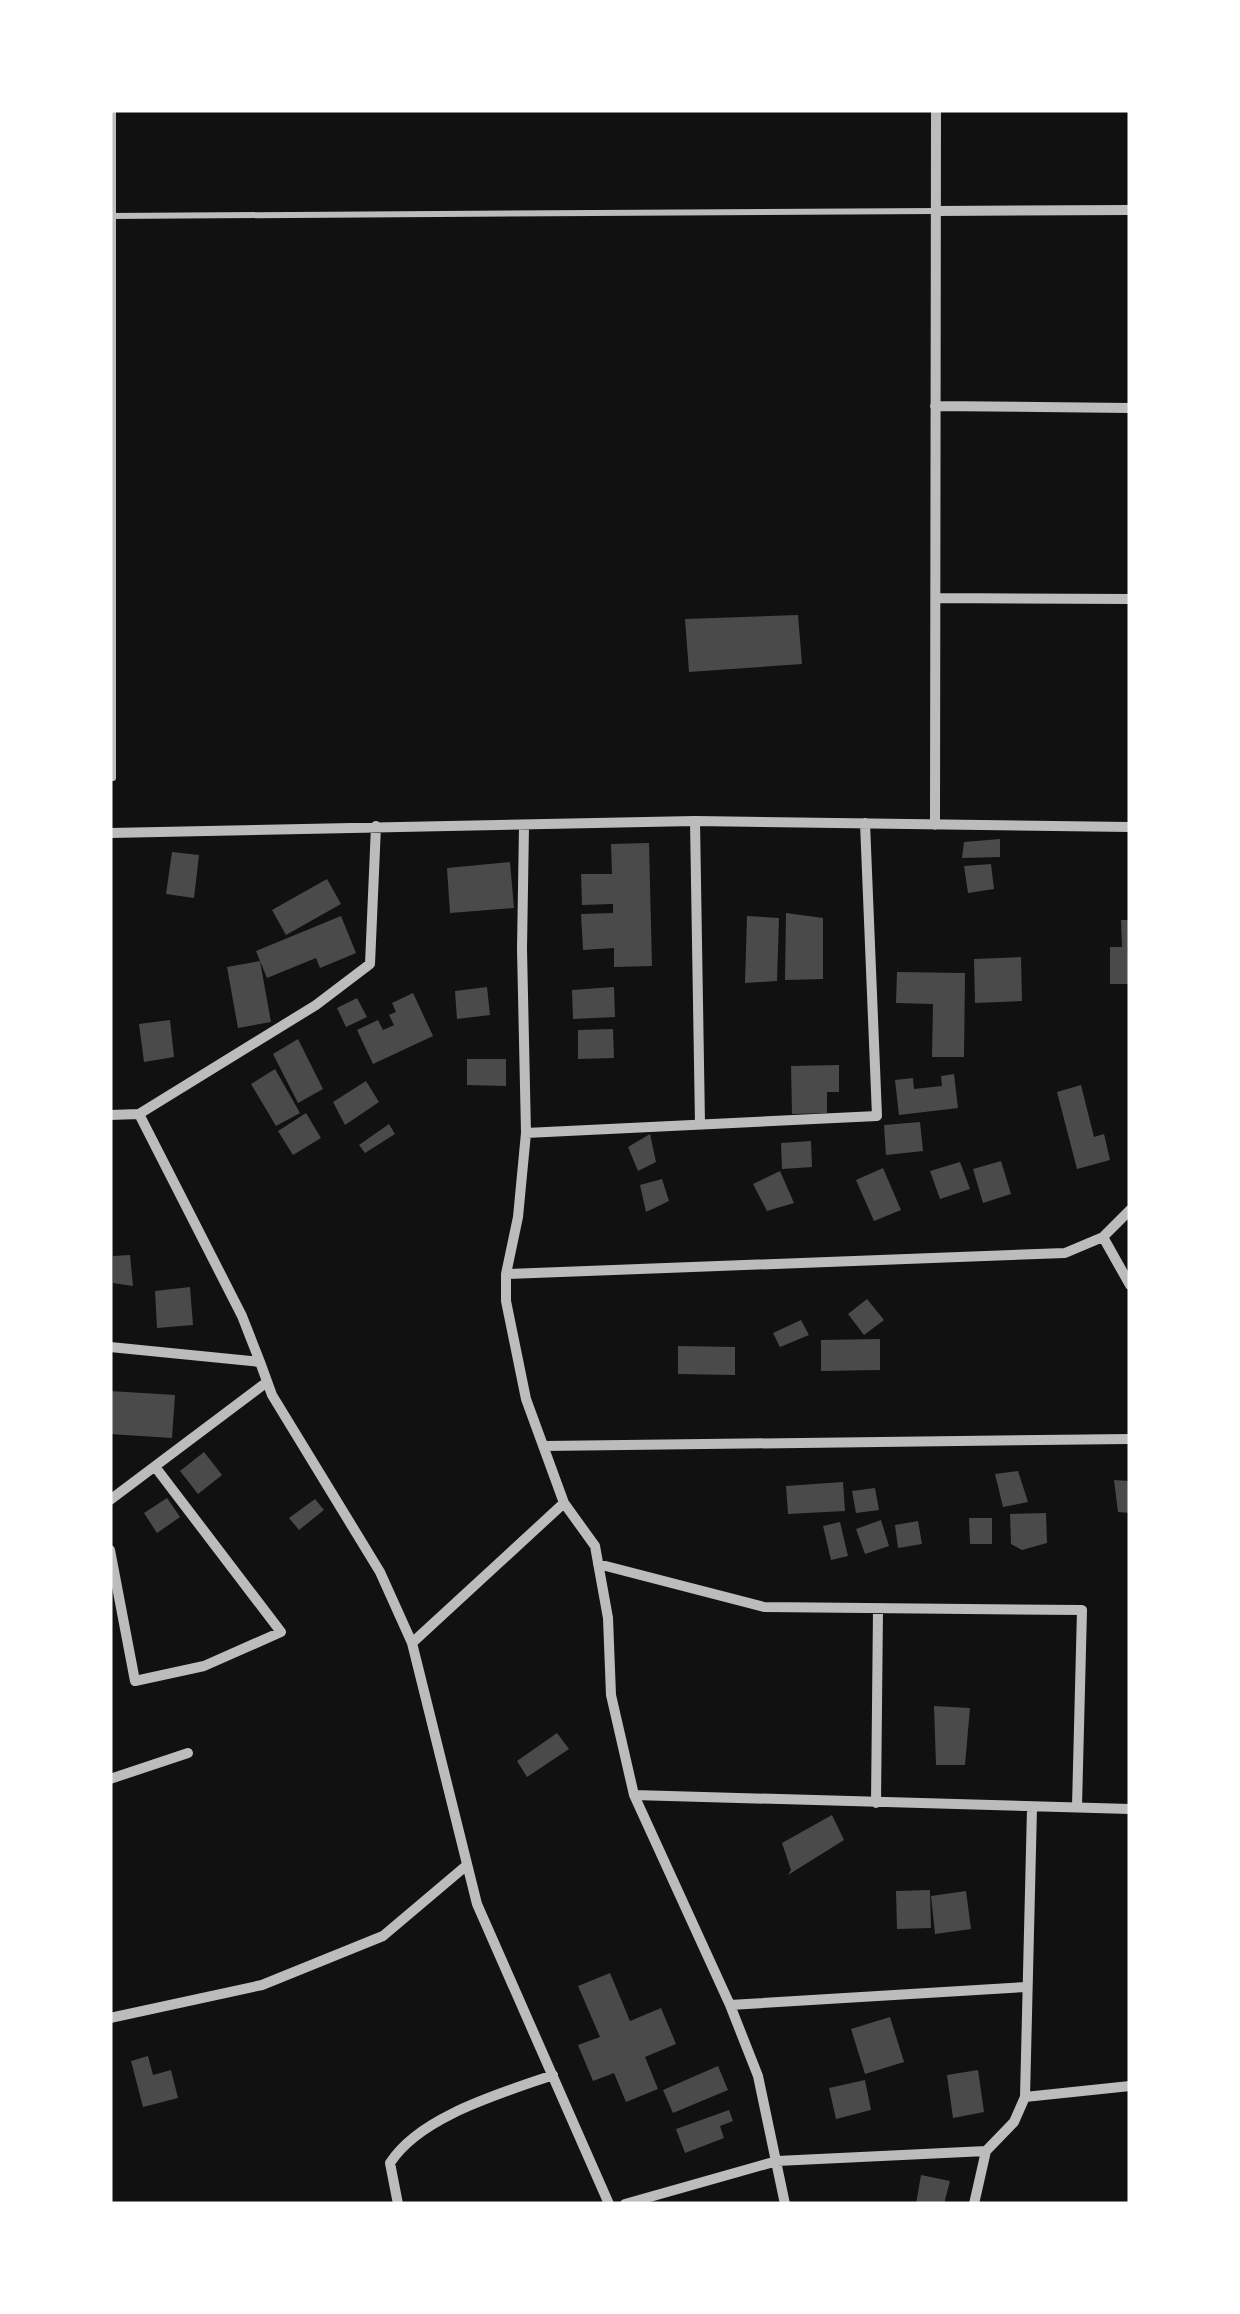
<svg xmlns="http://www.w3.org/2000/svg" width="1240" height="2314" viewBox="0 0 1240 2314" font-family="Rubik,sans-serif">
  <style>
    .building { fill: #4a4a4a }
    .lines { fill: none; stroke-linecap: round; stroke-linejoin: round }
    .service { stroke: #bcbcbc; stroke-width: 6 }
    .minor { stroke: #bcbcbc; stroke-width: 10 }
  </style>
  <rect width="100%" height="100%" fill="#111"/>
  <!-- building -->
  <path class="building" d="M798 615 802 664 689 672 685 619Z
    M1000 839V857L962 858 964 842Z
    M649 843 652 966 614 967V948L583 950 581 914 613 913V904L582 905 581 874H612L611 844Z
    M172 852 199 855 194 898 166 894Z
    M510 862 514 908 450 913 447 868Z
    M991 864 994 889 968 893 964 866Z
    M327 879 341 904 286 935 272 910Z
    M786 913 823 918V979L785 980Z
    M341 916 356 953 320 968 316 958 267 978 256 951Z
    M747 916 779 918 777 981 745 983Z
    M1121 920H1130V984H1110V947H1122Z
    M1021 957 1022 1001 975 1003 974 959Z
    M260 961 271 1022 238 1028 227 967Z
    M897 972 965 973 964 1057H932L933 1004 896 1003Z
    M487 987 490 1015 457 1019 455 991Z
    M614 987 615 1017 573 1019 572 990Z
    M413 993 433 1036 373 1064 357 1030 378 1020 383 1030 394 1025 389 1015 396 1012 392 1003Z
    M357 998 367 1017 346 1027 337 1008Z
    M170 1020 174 1057 144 1062 139 1024Z
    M613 1029 614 1058 578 1059V1030Z
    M298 1039 323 1089 298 1103 273 1054Z
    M467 1059H506V1086L467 1085Z
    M839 1065V1092H827V1113L792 1114 791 1066Z
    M275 1069 300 1113 276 1126 251 1084Z
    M954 1074 958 1108 899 1115 895 1080 913 1078 914 1089 942 1086 941 1076Z
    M366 1081 379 1102 345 1125 333 1102Z
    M1081 1085 1094 1137 1104 1134 1110 1160 1077 1169 1057 1092Z
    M306 1113 321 1138 293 1155 278 1131Z
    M920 1122 923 1151 886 1155 884 1125Z
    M389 1124 395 1134 365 1153 359 1145Z
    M650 1134 656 1162 638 1171 628 1147Z
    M811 1141 812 1167 782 1169 781 1143Z
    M1001 1161 1011 1194 983 1203 973 1169Z
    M960 1162 970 1189 940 1199 930 1171Z
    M883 1168 901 1210 874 1221 856 1180Z
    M780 1171 794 1203 767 1211 753 1184Z
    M662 1179 669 1201 646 1212 640 1185Z
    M130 1255 133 1286 113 1283V1256Z
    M190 1287 193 1325 157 1328 155 1291Z
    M867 1299 884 1320 864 1335 848 1314Z
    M801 1320 809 1335 780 1347 773 1333Z
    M880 1339V1370L821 1371V1340Z
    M678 1346 735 1347V1375L678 1374Z
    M110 1391 175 1395 172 1438 110 1434Z
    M204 1452 222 1475 198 1494 180 1471Z
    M1018 1471 1028 1502 1003 1507 995 1474Z
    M1114 1480 1130 1481V1513L1118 1512Z
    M843 1482 845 1511 788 1514 786 1486Z
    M875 1488 879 1510 856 1513 852 1491Z
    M167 1498 180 1517 157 1533 144 1513Z
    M315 1499 324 1510 299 1530 289 1518Z
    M1046 1513 1047 1543 1022 1550 1011 1544 1010 1514Z
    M969 1518H992V1544H970Z
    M881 1520 889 1546 865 1554 856 1529Z
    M918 1521 922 1544 898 1548 895 1525Z
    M840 1522 848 1556 831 1560 823 1526Z
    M934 1706 970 1708 965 1765H936Z
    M557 1733 569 1749 527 1777 517 1761Z
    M832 1815 844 1840 788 1875 791 1870 782 1843Z
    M930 1890 931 1928 897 1929 896 1891Z
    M966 1891 971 1929 935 1934 931 1896Z
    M610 1973 630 2021 661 2008 676 2044 645 2057 658 2089 626 2102 614 2073 593 2081 578 2045 600 2037 578 1986Z
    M890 2017 904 2062 865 2074 851 2029Z
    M148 2056 153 2075 171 2070 178 2098 143 2107 131 2061Z
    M718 2066 728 2090 673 2113 663 2090Z
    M978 2070 984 2112 953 2118 947 2075Z
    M865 2080 871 2110 836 2119 829 2088Z
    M729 2110 733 2121 720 2126 724 2138 685 2153 676 2129Z
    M921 2175 950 2181 944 2204H916Z"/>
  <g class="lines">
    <!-- service -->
    <path class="service" d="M110 216 936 211
      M113 778V110"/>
    <!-- minor -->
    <path class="minor" d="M936 211 1130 210
      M935 406 1130 408
      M936 598 1130 599
      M695 821 700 1124
      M935 825 936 110
      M524 826 522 949 526 1133 518 1217 506 1274V1301L526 1399 564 1503 595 1546 608 1618 611 1695 634 1795 730 2005 758 2076 785 2204
      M110 833 695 821 1130 827
      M139 1114 242 1316 260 1362
      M110 1115 139 1114 316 1005 370 964 376 826
      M526 1133 877 1116 865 823
      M1103 1237 1130 1285
      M506 1274 1065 1253 1103 1237 1130 1210
      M110 1347 260 1362 272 1395 380 1572 412 1643 477 1904 609 2204
      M544 1446 1130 1439
      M110 1500 267 1382
      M110 1550 135 1681 204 1666 281 1632 156 1468
      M598 1564 764 1607 1082 1610 1077 1806
      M412 1643 564 1503
      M110 1779 188 1753
      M634 1795 1130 1809
      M876 1803 878 1609
      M730 2005 1026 1987
      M110 2018 262 1985 383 1936 467 1865
      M1025 2097 1130 2086
      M398 2204 390 2163C420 2116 502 2093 553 2075
      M625 2204 777 2161 986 2151
      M974 2204 986 2151 1014 2122 1025 2097 1032 1808"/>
  </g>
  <!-- border -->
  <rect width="1240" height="2314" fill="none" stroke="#ffffff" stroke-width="225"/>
</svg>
